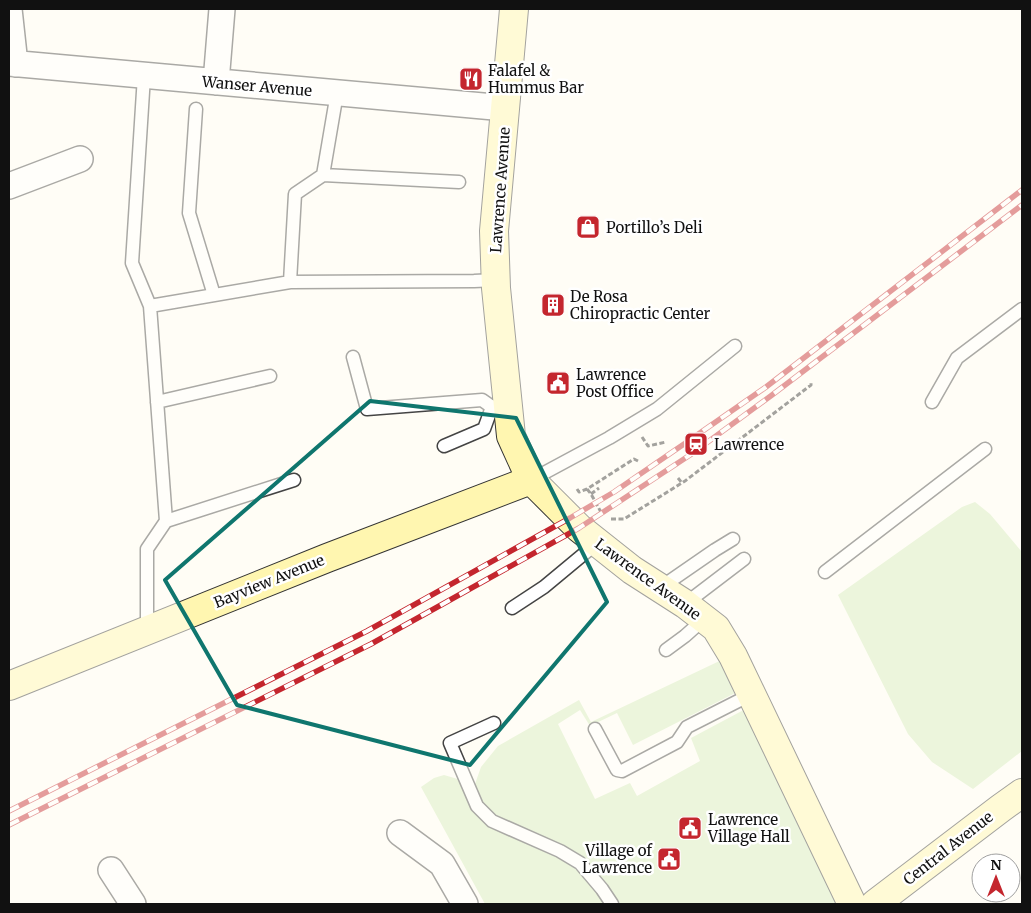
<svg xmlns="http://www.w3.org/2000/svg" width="1031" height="913" viewBox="0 0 1031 913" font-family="Merriweather,serif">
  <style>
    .green { fill: #d5ebbd }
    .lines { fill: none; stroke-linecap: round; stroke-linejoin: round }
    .lane-casing { stroke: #444; stroke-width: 15 }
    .street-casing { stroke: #444; stroke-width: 28 }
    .secondary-casing { stroke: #333; stroke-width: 30 }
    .path { stroke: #333; stroke-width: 3; stroke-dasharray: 5 2.5; stroke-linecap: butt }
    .lane { stroke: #fff; stroke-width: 12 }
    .street { stroke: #fff; stroke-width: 25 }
    .secondary { stroke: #fff6b0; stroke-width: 28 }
    .rail-casing { stroke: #c4262e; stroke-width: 5.5 }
    .rail { stroke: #fff; stroke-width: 4; stroke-dasharray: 11; stroke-linecap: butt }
    .marked { fill: none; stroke: #0f766e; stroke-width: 4; stroke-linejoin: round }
    .labels { text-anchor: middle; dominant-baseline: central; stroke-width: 5; stroke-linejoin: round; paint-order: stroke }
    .poi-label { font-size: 15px; fill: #111; stroke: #fff; text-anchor: start }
    .street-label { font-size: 15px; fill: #111; stroke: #fff }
  </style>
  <rect width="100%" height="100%" fill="#fffdf5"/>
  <!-- green -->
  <path class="green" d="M975 502 990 514 1022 552V751L973 789 932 762 908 734 838 595 962 507Z
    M730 656 745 688 633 745 617 713 590 726 580 710 558 724 595 799 630 783 637 796 700 761 691 738 753 705 848 904H485L421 787 434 778 444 775 475 784 481 767 498 746 579 700 591 722Z"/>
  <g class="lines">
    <!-- lane casing -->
    <g class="lane-casing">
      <path id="lane" d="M144 76 132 263 150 306 166 521 147 549V631
        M196 109 189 213 214 295
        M323 175 337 93
        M290 282 295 194 323 175 459 182
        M150 306 290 282 474 281 496 280
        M353 357 367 409 482 400 492 407 509 404
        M157 402 270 376
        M932 402 957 358 1022 309
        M444 446 484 429 492 407
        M531 480 609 438 657 409 735 346
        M166 521 294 480
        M825 572 985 449
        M660 588 715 550 733 539
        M685 604 744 559
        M512 608 544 587 597 543
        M666 650 685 636 704 619
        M494 723 450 743 477 806 492 821 560 851 580 863 602 889 612 904
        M595 729 617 770 622 771 677 742 687 727 752 694"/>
    </g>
    <!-- street casing -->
    <g class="street-casing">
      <path id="street" d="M9 9 15 64
        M9 63 505 108
        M216 82 222 9
        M9 186 80 159
        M400 833 442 864 465 904
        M111 870 133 904"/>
    </g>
    <!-- secondary casing -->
    <g class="secondary-casing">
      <path id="secondary" d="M514 9 494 231 496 288 511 436 531 480 579 528 632 570 685 604 716 628 733 656 852 904
        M9 686 327 558 531 480
        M875 904 1001 808 1022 793"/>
    </g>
    <!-- path -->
    <path class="path" d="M642 437 648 446 666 442
      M678 478 682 483
      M577 489 579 492 587 489 634 459 638 461
      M587 489 591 494 602 514
      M591 494 599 488
      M611 519H624L685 481 811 385V382"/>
    <!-- lane -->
    <use href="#lane" class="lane"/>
    <!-- street -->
    <use href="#street" class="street"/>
    <!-- secondary -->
    <use href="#secondary" class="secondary"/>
    <!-- rail casing -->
    <g class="rail-casing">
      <path id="rail" d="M9 811 367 631 570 518 614 492 684 444 766 387 1022 190
        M9 825 371 644 579 528 690 455 772 395 1022 205"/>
    </g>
    <!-- rail -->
    <use href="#rail" class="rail"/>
  </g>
  <!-- marked area -->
  <path d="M0 0H1031V913H0ZM370 401 516 418 607 602 470 765 237 705 165 580Z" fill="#fffdf5" fill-opacity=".55" fill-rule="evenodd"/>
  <path class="marked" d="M370 401 516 418 607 602 470 765 237 705 165 580Z"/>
  <!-- icons -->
  <defs>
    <g id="restaurant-square" transform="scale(1.25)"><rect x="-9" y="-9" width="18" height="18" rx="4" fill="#c4262e" stroke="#fff"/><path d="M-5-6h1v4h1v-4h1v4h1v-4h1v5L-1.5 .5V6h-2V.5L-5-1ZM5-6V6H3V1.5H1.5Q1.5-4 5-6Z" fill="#fff"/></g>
    <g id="shop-square" transform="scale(1.25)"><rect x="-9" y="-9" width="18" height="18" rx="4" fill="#c4262e" stroke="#fff"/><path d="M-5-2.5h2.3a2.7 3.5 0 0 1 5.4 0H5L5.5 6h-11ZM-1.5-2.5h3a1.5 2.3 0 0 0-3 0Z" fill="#fff"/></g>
    <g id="building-square" transform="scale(1.25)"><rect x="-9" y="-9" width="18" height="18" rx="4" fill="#c4262e" stroke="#fff"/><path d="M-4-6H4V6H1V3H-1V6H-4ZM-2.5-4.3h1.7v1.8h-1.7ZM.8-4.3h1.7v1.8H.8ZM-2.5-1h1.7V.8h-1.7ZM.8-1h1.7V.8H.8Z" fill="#fff"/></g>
    <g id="civic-square" transform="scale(1.25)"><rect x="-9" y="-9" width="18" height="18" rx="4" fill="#c4262e" stroke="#fff"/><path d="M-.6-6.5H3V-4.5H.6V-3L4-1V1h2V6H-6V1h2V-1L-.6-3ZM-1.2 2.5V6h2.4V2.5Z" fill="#fff"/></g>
    <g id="station-square" transform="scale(1.25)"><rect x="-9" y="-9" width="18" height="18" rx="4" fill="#c4262e" stroke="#fff"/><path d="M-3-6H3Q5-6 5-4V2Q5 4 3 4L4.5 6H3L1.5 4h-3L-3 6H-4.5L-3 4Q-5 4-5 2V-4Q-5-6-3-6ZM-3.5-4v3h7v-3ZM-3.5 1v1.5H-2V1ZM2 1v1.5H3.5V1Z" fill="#fff"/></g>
  </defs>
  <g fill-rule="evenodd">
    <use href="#restaurant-square" x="471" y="79"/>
    <use href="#shop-square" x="588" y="227"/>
    <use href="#building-square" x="553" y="305"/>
    <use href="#civic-square" x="558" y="383"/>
    <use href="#station-square" x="696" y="444"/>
    <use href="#civic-square" x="690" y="828"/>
    <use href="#civic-square" x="669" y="859"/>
  </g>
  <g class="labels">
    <!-- poi labels -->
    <g class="poi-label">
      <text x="488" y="70">Falafel &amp;<tspan x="488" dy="17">Hummus Bar</tspan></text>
      <text x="606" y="227">Portillo’s Deli</text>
      <text x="570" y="296">De Rosa<tspan x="570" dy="17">Chiropractic Center</tspan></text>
      <text x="576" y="374">Lawrence<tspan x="576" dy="17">Post Office</tspan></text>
      <text x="714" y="444">Lawrence</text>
      <text x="708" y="819">Lawrence<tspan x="708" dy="17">Village Hall</tspan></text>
      <text x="652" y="850" text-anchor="end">Village of<tspan x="652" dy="17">Lawrence</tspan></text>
    </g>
    <!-- street labels -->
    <g class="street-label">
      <text transform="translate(257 86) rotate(5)">Wanser Avenue</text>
      <text transform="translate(500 190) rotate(-86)">Lawrence Avenue</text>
      <text transform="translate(648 579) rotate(36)">Lawrence Avenue</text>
      <text transform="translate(269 581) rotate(-22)">Bayview Avenue</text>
      <text transform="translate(948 848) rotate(-38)">Central Avenue</text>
    </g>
  </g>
  <!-- border -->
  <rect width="1031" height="913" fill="none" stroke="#111111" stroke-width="20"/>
  <!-- north arrow -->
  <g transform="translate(996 878)"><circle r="24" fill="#ffffff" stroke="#a0a0a0"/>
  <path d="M0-4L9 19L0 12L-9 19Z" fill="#c4262e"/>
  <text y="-8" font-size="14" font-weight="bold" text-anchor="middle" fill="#111111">N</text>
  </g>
</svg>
